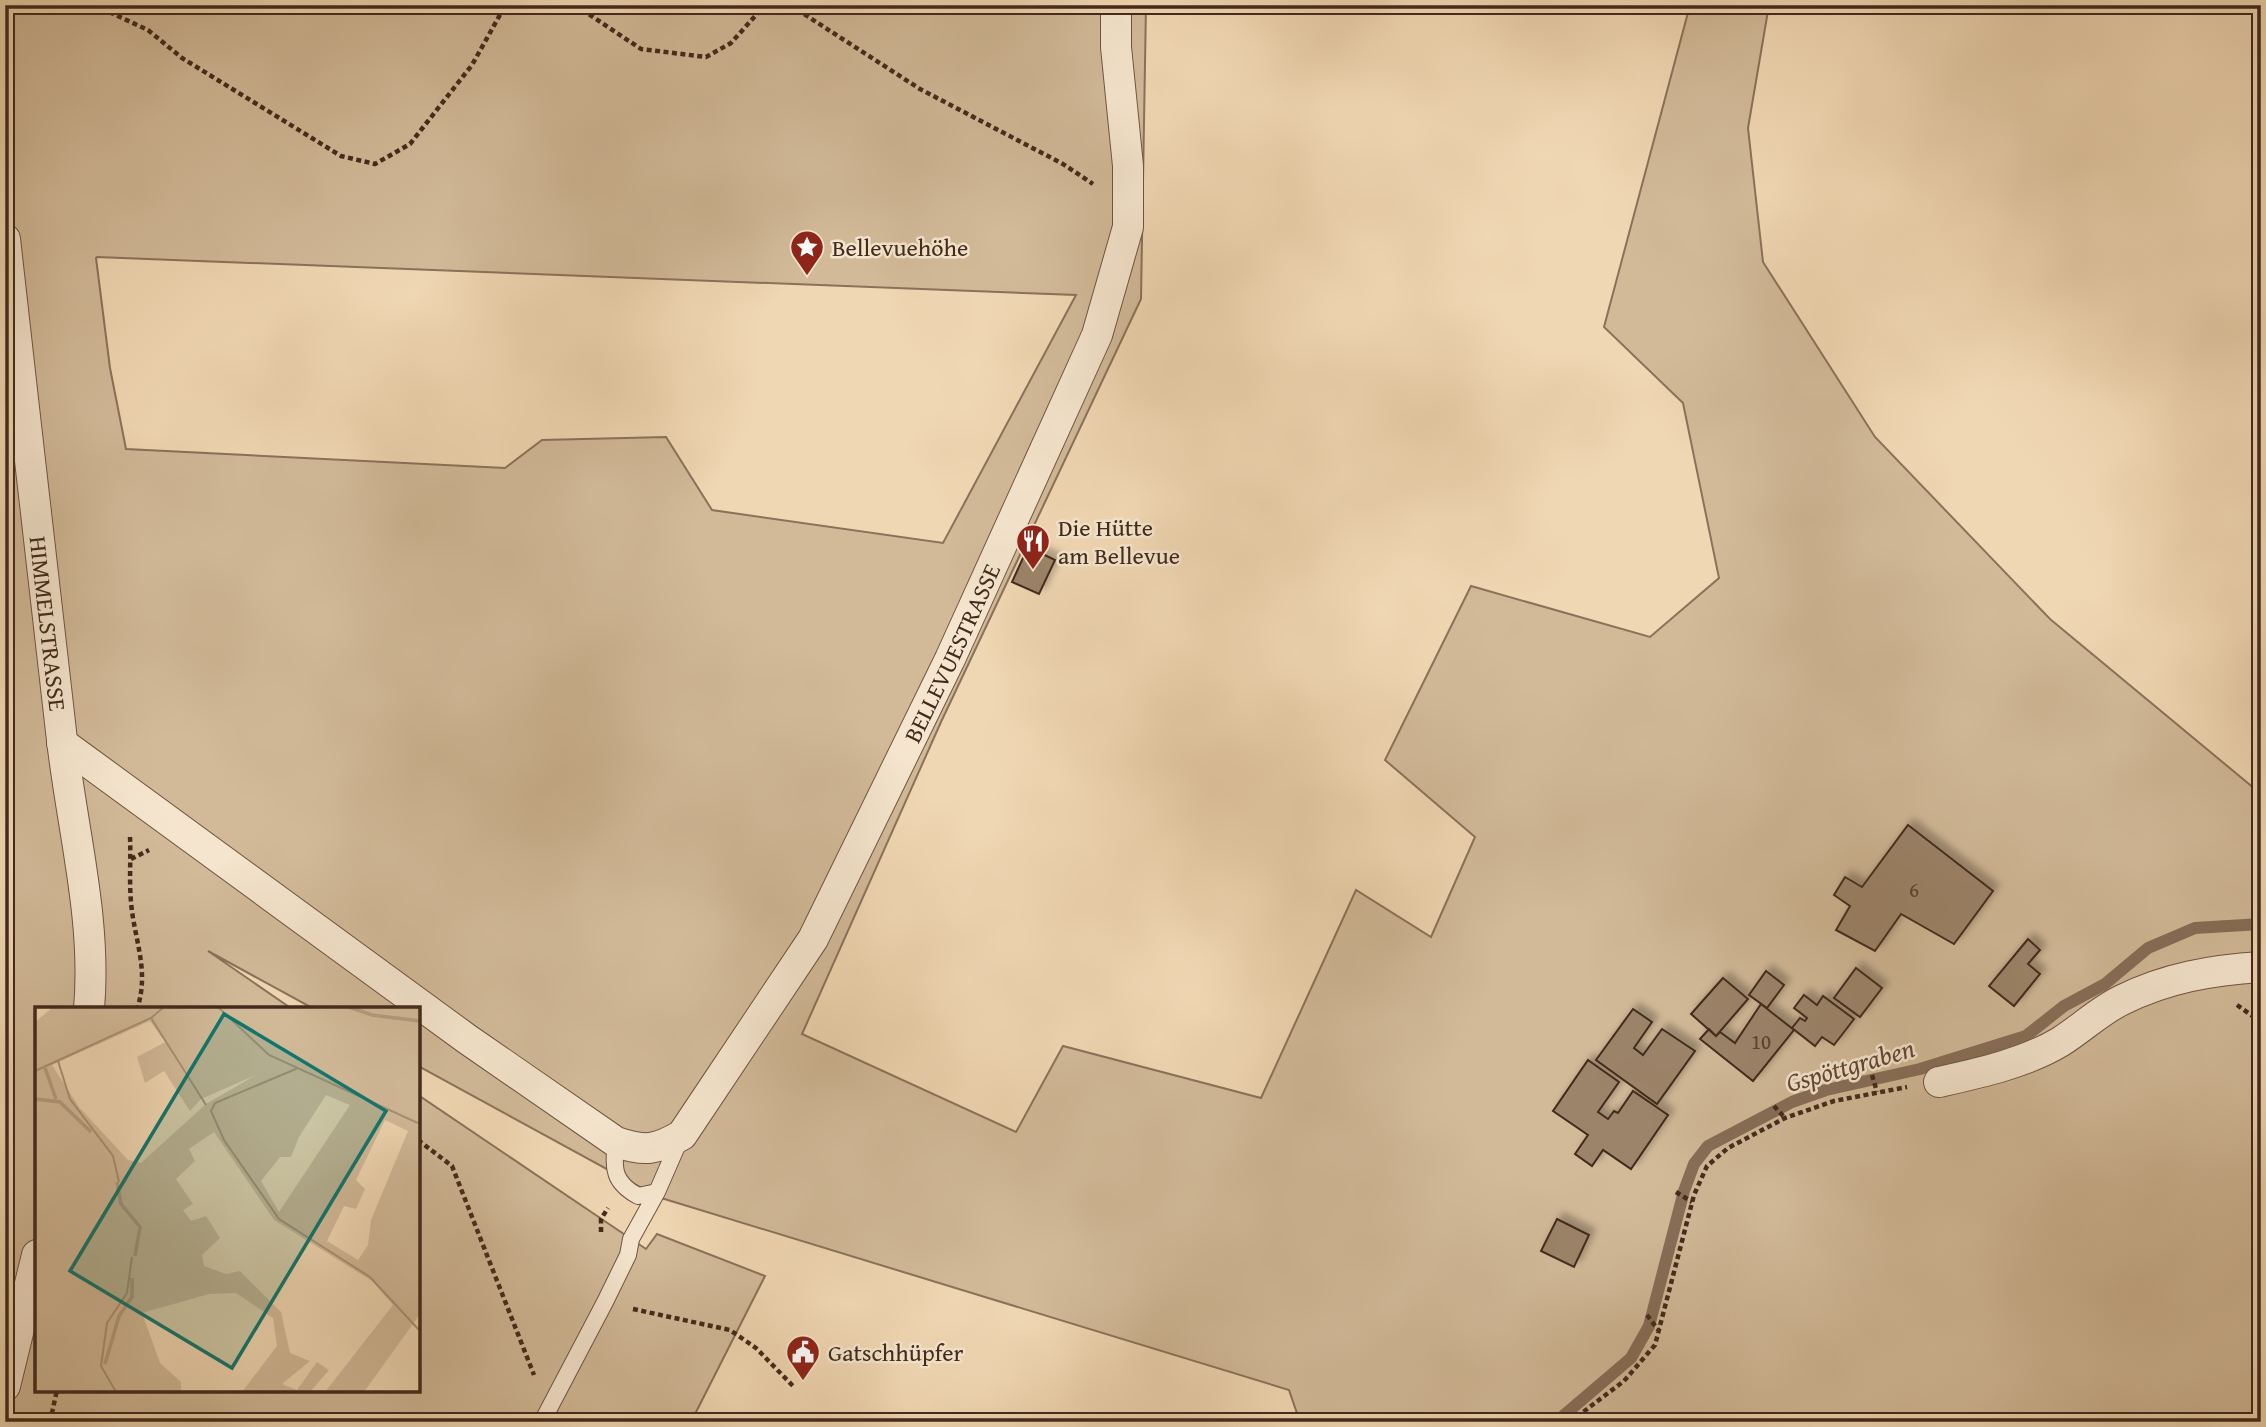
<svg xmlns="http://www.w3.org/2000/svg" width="2266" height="1427" viewBox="0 0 2266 1427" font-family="'Gentium Book Plus',serif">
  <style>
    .green { fill: #d2ba99; stroke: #8a725a; stroke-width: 2; fill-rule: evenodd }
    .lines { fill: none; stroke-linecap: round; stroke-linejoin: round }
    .stream { stroke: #876e58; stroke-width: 12 }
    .building { fill: #9c846b; stroke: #422a1c; stroke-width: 2; filter: url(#shadow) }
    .service-casing { stroke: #6e5542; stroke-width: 18 }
    .minor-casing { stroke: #6e5542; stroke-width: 32 }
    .path { stroke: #422a1c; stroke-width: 4.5; stroke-dasharray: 5 3.5; stroke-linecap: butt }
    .service { stroke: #f5e5ce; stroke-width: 16 }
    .minor { stroke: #f5e5ce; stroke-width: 30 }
    .labels { text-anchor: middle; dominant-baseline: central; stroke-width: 5; stroke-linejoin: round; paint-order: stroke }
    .number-label { font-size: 21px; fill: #584030 }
    .poi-label { font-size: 24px; fill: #422a1c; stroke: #f5e5ce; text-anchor: start }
    .street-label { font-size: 24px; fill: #422a1c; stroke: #f5e5ce }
    .water-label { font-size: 26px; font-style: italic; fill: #5f4635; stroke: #f5e5ce }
    .inset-river { fill: none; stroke: #b59c80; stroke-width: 3.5 }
    .inset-road { fill: none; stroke: #aa9277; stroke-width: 2 }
    .view { fill: #0f766e; fill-opacity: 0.15; stroke: #0f766e; stroke-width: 3.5 }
    .inset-edge { fill: none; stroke: #422a1c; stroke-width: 3.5 }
  </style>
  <defs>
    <filter id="shadow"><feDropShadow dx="6" dy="-6" stdDeviation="3.5" flood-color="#0004"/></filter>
  </defs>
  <rect width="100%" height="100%" fill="#f0d7b3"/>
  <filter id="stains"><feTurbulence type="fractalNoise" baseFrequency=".00286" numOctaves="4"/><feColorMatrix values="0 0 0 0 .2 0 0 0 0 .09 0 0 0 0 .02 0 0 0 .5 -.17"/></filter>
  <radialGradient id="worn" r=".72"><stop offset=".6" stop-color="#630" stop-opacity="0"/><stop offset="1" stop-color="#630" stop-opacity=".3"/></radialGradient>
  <!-- green -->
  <path class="green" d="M5 5H1146L1141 299 941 722 802 1034 1016 1132 1063 1046 1261 1098 1356 890 1431 937 1475 837 1385 760 1471 586 1650 637 1719 578 1683 403 1604 327 1690 5H1769L1748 128 1763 262 1875 437 2050 619 2261 794V1422H1300L1289 1390 658 1197 418 1066V1009H314L208 951 292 1009H37V1390H418V1095L646 1249 657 1234 765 1276 691 1422H5ZM96 258 97 257 1076 295 943 543 712 510 666 437 542 440 505 468 126 449 110 368Z"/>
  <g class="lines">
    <!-- stream -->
    <path class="stream" d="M1556 1422 1631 1358 1649 1326 1684 1191 1694 1164 1708 1146 1792 1102 1826 1090 1920 1069 2026 1036 2064 1006 2105 984 2148 948 2195 928 2261 924"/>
  </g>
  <!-- building -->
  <path class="building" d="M1028 547 1055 560 1039 594 1012 582Z
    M1908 825 1993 891 1954 944 1901 914 1875 951 1836 930 1850 906 1834 895 1845 877 1862 887Z
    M2028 939 2040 950 2028 964 2040 974 2014 1006 1989 986Z
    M1856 968 1882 988 1860 1017 1834 998Z
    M1766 971 1784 985 1767 1008 1749 995Z
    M1723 978 1748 999 1716 1036 1691 1014Z
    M1804 995 1817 1005 1823 996 1854 1019 1834 1045 1822 1037 1815 1046 1792 1028 1800 1018 1805 1021 1807 1018 1794 1008Z
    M1761 1004 1794 1030 1753 1081 1700 1039 1709 1029 1716 1036 1720 1032 1735 1043Z
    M1633 1009 1652 1022 1634 1048 1643 1055 1662 1029 1695 1051 1657 1104 1596 1060Z
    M1588 1060 1619 1082 1598 1112 1608 1119 1614 1111 1618 1113 1633 1091 1668 1115 1631 1169 1603 1150 1592 1166 1575 1154 1588 1135 1553 1111Z
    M1557 1219 1589 1235 1574 1267 1541 1251Z"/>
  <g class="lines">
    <!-- service casing -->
    <g class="service-casing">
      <path id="service" d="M616 1142C613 1169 613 1182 638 1196L657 1192 681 1137
        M542 1422 605 1302 628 1255 631 1239 657 1192"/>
    </g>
    <!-- minor casing -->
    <g class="minor-casing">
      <g id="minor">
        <path id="s1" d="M5 239C24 406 42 573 62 740 72 829 97 919 89 1009"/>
        <path id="s2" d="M62 743 467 1039 616 1142C645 1152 656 1150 682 1135L813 939 950 659 1097 335 1128 227V166L1116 47V5"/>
        <path d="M1939 1082C1979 1073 2025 1063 2060 1042 2081 1029 2099 1011 2122 1000 2166 978 2212 970 2261 967"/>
        <path d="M5 1386 37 1255"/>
      </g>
    </g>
    <!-- path -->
    <path class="path" d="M94 5 148 30 182 58 341 156 375 164 410 144 472 65 501 13 514 5
      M575 5 641 49 706 57 731 43 765 5
      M790 5 920 89 1063 164 1093 184
      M130 837C131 858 129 880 131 902 134 939 150 971 137 1009
      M131 859 149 850
      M2237 1005 2261 1022
      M1872 1075 1877 1092
      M1774 1106 1785 1118
      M418 1140 452 1166 534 1375
      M1676 1192 1692 1202
      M601 1232V1219L608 1208
      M633 1309 730 1330 756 1348 793 1386
      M1647 1315 1659 1331
      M50 1422 57 1390
      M1570 1422 1624 1381 1655 1345 1694 1195 1707 1166 1728 1148 1785 1118 1834 1101 1907 1087"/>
    <!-- service -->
    <use href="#service" class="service"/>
    <!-- minor -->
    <use href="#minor" class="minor"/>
  </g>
  <!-- icons -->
  <defs>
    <g id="sight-pin" transform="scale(1.75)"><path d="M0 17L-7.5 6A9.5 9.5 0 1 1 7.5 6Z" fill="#8f2418" stroke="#f5e5ce"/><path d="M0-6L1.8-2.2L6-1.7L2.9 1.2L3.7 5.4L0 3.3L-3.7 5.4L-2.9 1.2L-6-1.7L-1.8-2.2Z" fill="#fff"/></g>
    <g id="restaurant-pin" transform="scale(1.75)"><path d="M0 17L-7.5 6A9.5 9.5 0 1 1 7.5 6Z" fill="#8f2418" stroke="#f5e5ce"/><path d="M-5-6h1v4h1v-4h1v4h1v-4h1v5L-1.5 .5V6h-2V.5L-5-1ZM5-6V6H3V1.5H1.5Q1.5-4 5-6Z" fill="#fff"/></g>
    <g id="civic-pin" transform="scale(1.75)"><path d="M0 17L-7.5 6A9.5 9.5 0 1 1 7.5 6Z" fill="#8f2418" stroke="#f5e5ce"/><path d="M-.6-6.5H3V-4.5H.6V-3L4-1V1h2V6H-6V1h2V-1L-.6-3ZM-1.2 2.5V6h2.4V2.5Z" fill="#fff"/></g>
  </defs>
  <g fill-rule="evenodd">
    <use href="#sight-pin" x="807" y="247"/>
    <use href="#restaurant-pin" x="1033" y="541"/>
    <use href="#civic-pin" x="803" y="1352"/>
  </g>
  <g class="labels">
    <!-- number labels -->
    <g class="number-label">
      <text x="1914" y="889">6</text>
      <text x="1761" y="1041">10</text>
    </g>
    <!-- poi labels -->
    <g class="poi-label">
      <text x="832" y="247">Bellevuehöhe</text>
      <text x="1058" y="527">Die Hütte<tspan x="1058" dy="28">am Bellevue</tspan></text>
      <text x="828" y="1352">Gatschhüpfer</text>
    </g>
    <!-- street labels -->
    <g class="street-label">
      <text stroke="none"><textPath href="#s1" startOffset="387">HIMMELSTRASSE</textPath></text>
      <text stroke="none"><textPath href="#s2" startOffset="1306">BELLEVUESTRASSE</textPath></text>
    </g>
    <!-- water labels -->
    <g class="water-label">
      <text transform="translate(1850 1065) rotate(-16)">Gspöttgraben</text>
    </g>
  </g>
  <!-- overview -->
  <g transform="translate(35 1007)">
    <rect width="385" height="385" fill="#f0d7b3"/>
    <path d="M18 0H385V307L329 385H290L358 298 337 274 239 213 179 125 154 142 160 154 141 172 158 197 148 203 156 214 171 209 185 231 167 248 169 259 191 267 205 264 246 305 255 346 275 354 247 377 262 383 282 355 294 363 275 385H207L242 339 238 311 201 286 174 287 107 306 125 356 146 375V385H0V15ZM115 14 130 35 102 50 110 76 129 64 155 104 166 92 221 68 171 97 106 156 93 153 44 100 17 58ZM291 88 315 98 244 205 226 174 245 150H256L264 130ZM350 113 373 124 336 213 333 238 323 253 292 234 309 199 321 202 330 182 321 173Z" fill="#d2ba99" fill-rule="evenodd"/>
    <path class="inset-river" d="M314 0 337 8 385 14M10 61 21 92M0 92 25 95 56 125M82 175 86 197 105 220 100 249M70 357 84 309 97 290V271"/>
    <path class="inset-road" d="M183 0 234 48 385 117M116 11 171 98M23 54 35 92 78 149 84 175M263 61 180 96 176 104 189 133 244 212 335 270 385 324M0 64 116 11 129 0M81 385 66 359 72 316 92 286 97 250"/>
    <path class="view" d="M189 7 351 104 197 361 35 264Z"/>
    <rect width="385" height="385" class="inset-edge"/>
  </g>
  <!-- margin -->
  <rect width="2266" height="1427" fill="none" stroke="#f0d7b3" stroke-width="28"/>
  <rect x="7" y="7" width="2252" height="1413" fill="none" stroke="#422a1c" stroke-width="3.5"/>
  <rect x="14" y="14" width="2238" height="1399" fill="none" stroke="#422a1c" stroke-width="2"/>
  <rect width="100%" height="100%" filter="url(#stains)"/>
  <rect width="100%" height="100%" fill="url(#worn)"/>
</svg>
